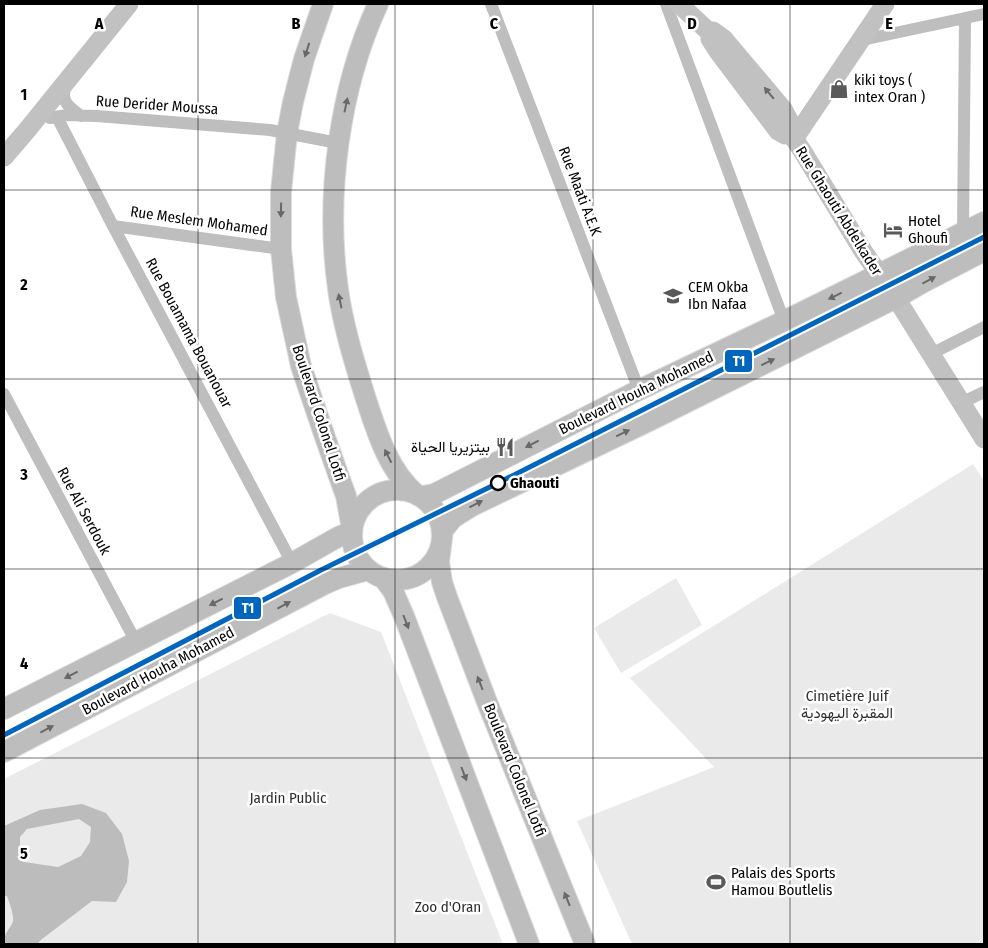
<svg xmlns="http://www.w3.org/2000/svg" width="988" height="948" viewBox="0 0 988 948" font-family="'Fira Sans Condensed',Vazirmatn,sans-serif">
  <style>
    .green { fill: #eaeaea }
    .water { fill: #bcbcbc; fill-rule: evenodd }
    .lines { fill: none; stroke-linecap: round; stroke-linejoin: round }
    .primary-casing { stroke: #dbdbdb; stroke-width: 22 }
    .street { stroke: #bebebe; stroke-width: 12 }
    .secondary { stroke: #c1c1c1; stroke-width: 19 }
    .primary { stroke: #bdbdbd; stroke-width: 20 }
    .tram-1-casing { stroke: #fff; stroke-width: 9 }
    .tram-1 { stroke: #0065bd; stroke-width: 5 }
    .oneway { fill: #686868 }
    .oneway2 { fill: #6a6a6a }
    .grid { fill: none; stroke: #000; stroke-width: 1; stroke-opacity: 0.55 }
    .stop-dot { fill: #fff; stroke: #000; stroke-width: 2.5 }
    .labels { text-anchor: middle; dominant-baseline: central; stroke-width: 5; stroke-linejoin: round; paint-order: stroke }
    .poi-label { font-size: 15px; fill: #000; stroke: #fff; text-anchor: start }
    .street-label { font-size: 15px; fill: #000; stroke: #fff }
    .stop-label { font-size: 15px; font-weight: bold; fill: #000; stroke: #fff; text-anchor: start }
    .park-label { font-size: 15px; fill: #2f2f2f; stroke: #fff }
    .grid-label { font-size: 16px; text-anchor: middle; font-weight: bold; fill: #000; stroke: #fff; stroke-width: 5; stroke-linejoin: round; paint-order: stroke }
    .line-badge { stroke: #fff; stroke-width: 2 }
    .badge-label { font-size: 14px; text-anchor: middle; font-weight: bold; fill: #fff }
  </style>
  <rect width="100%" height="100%" fill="#fff"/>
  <!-- green -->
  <path class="green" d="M973 464 984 481V944H632L577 821 714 767 630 678Z
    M676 578 702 625 621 673 594 628Z
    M330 613 381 632 503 944H4V779Z"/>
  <!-- water -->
  <path class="water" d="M82 804 106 813 122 834 129 861 127 882 116 902 92 901 42 939 37 944H4C4 931 11 929 13 921 14 915 9 901 7 896H4V826L40 810ZM79 819 91 827 90 842 81 856 58 867 24 862 20 848V837L27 829Z"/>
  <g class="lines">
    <!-- primary casing -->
    <g class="primary-casing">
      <path id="primary" d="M323 4 304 59 293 102 287 133 281 192V249L286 297 301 366 326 440 342 485 346 496 352 529
        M378 4C339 89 325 196 338 289 343 325 354 361 365 396 376 430 388 471 417 495
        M352 535a45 45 0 1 1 90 0a45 45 0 1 1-90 0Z
        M423 496 434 494 448 487 639 390 784 321 984 222
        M384 579 393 591 404 616 529 944
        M4 709 292 563 338 537 352 531
        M4 752 325 584 339 578 368 570
        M585 944 487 702 447 597 442 582 439 562 443 530 453 518 472 506 651 420 896 298 924 282 984 251"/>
    </g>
    <!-- street -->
    <path class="street" d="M491 4 639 390
      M666 4 784 321
      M862 40 984 14
      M66 84C60 102 68 106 81 116
      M57 117 113 226 292 563
      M50 118 67 115 97 116 270 130 338 143
      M113 226 281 249
      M963 232 965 19
      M931 354 984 327
      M4 394 136 642
      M961 403 984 392"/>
    <!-- secondary -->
    <path class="secondary" d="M679 4 708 31H713L724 39 783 109 793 128 791 134 803 152 863 251 896 298 984 439
      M710 39 717 50 778 131 785 135 791 134
      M794 139 885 4
      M4 157 28 129 129 4"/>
    <!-- primary -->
    <use href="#primary" class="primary"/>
    <!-- tram-1 casing -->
    <g class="tram-1-casing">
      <path id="tram-1" d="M4 735 321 570 498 483 984 237"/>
    </g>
    <!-- tram-1 -->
    <use href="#tram-1" class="tram-1"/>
  </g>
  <!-- one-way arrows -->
  <defs><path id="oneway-solid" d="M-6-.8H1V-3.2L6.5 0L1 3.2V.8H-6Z" transform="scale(1.25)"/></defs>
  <g class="oneway">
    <use href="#oneway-solid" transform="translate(307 50) rotate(108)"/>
    <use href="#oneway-solid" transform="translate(346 105) rotate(-78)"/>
    <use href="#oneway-solid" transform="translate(281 210) rotate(91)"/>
    <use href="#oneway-solid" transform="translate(929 280) rotate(-28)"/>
    <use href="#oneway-solid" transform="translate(835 296) rotate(154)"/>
    <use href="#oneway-solid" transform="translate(340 301) rotate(-102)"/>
    <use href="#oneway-solid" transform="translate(768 362) rotate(-26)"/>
    <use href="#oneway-solid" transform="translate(623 433) rotate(-26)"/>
    <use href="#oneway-solid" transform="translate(532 444) rotate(153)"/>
    <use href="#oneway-solid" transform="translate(388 456) rotate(-117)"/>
    <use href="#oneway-solid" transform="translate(476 504) rotate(-27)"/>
    <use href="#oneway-solid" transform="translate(216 602) rotate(153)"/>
    <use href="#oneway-solid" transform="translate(284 605) rotate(-28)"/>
    <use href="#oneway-solid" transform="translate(406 622) rotate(69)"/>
    <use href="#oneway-solid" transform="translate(71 675) rotate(153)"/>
    <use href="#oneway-solid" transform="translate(480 683) rotate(-111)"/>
    <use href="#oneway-solid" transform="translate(47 729) rotate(-28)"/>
    <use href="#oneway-solid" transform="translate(464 774) rotate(69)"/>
    <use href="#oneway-solid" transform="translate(567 899) rotate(-112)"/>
  </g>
  <use class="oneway2" href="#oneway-solid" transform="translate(769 93) rotate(-130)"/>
  <!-- grid -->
  <path class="grid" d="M198 4V944M395 4V944M593 4V944M790 4V944M4 190H984M4 379H984M4 569H984M4 758H984"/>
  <!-- icons -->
  <defs>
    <g id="shop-bare" transform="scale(1.5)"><path d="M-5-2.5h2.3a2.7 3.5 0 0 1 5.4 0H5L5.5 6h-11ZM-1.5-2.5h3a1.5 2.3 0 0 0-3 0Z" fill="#595959" stroke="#fff" stroke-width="2.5" paint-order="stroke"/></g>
    <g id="hotel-bare" transform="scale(1.5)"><path d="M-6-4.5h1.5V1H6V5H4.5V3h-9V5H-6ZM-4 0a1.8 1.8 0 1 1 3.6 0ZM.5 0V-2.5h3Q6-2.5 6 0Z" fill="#595959" stroke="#fff" stroke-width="2.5" paint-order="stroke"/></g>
    <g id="school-bare" transform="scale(1.5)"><path d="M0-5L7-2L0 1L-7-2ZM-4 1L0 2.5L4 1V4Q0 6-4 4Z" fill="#595959" stroke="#fff" stroke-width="2.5" paint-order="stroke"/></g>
    <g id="restaurant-bare" transform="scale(1.5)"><path d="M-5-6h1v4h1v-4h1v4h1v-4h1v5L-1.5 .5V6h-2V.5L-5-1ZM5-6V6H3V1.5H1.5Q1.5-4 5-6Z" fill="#595959" stroke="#fff" stroke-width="2.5" paint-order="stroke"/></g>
    <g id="stadium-bare" transform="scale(1.5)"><path d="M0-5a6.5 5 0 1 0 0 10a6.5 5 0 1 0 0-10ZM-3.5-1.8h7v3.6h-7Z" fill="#595959" stroke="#fff" stroke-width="2.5" paint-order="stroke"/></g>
  </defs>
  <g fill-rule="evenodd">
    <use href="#shop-bare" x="839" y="89"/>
    <use href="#hotel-bare" x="893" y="230"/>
    <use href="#school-bare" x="673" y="296"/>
    <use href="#restaurant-bare" x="505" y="447"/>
    <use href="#stadium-bare" x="716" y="882"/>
  </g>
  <!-- markers -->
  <circle class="stop-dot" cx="498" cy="483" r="7"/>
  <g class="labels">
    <!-- poi labels -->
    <g class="poi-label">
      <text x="854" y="80">kiki toys (<tspan x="854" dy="17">intex Oran )</tspan></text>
      <text x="908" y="221">Hotel<tspan x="908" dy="17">Ghoufi</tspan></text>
      <text x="688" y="287">CEM Okba<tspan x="688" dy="17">Ibn Nafaa</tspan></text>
      <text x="490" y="447" text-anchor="end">بيتزيريا الحياة</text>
      <text x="731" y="873">Palais des Sports<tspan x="731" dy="17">Hamou Boutlelis</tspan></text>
    </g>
    <!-- street labels -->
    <g class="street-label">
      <text transform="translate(157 105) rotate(4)">Rue Derider Moussa</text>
      <text transform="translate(580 191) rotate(69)">Rue Maati A.E.K</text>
      <text transform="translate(839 211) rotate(58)">Rue Ghaouti Abdelkader</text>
      <text transform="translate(199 221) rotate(8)">Rue Meslem Mohamed</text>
      <text transform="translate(189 333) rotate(62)">Rue Bouamama Bouanouar</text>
      <text transform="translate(636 393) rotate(-26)">Boulevard Houha Mohamed</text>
      <text transform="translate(319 413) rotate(72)">Boulevard Colonel Lotfi</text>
      <text transform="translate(84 511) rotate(62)">Rue Ali Serdouk</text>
      <text transform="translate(158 671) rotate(-28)">Boulevard Houha Mohamed</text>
      <text transform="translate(515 770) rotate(68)">Boulevard Colonel Lotfi</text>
    </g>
    <!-- stop labels -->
    <g class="stop-label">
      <text x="510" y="483">Ghaouti</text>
    </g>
    <!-- park labels -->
    <g class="park-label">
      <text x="847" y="696">Cimetière Juif<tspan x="847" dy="17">المقبرة اليهودية</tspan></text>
      <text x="288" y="798">Jardin Public</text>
      <text x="448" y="907">Zoo d'Oran</text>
    </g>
  </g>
  <g class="grid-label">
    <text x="99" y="29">A</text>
    <text x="296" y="29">B</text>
    <text x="494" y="29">C</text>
    <text x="692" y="29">D</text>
    <text x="889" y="29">E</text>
    <text x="24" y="100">1</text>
    <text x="24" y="290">2</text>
    <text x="24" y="480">3</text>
    <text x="24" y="669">4</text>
    <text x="24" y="859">5</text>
  </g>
  <g class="line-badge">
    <rect x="724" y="349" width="29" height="24" rx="5" fill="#0065bd"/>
    <rect x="233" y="596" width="29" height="24" rx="5" fill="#0065bd"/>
  </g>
  <g class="badge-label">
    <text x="739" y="366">T1</text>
    <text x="248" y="613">T1</text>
  </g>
  <!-- border -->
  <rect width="988" height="948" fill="none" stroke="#000000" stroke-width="10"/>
</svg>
